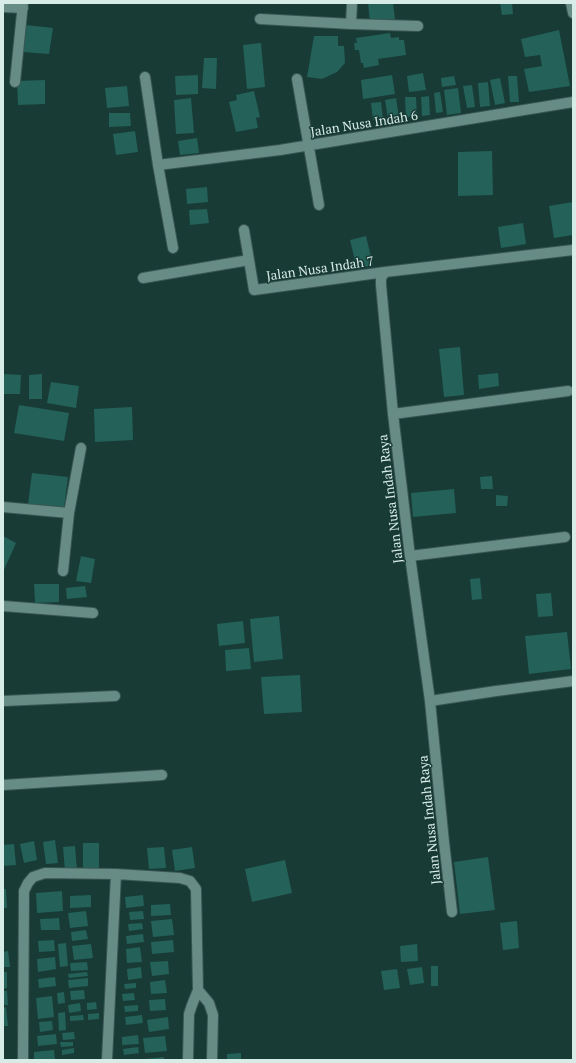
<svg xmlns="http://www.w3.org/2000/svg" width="576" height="1063" viewBox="0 0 576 1063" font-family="'PT Serif',serif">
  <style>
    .building { fill: #236159 }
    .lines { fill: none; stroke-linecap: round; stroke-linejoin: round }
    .street-casing { stroke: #385652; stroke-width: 12 }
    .street { stroke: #678c86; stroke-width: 10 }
    .labels { text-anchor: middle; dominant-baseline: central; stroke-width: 3; stroke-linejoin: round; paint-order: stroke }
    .street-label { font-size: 13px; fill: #d7ebe7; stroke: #183b36 }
  </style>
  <rect width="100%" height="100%" fill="#183b36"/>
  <!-- building -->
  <path class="building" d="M368 3H393L395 19 370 22Z
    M500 3H512L513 14 502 15Z
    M26 25 53 28 49 54 23 52Z
    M559 30 570 86 529 92 524 69 542 66 540 55 525 57 521 39Z
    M390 33 391 38 399 37V40H404L406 55 378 59 379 65 364 68 363 63H361L359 50H355L354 43H357L356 38Z
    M314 36H338V46H344L345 63 337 72 322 79 307 77Z
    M261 43 265 87 247 89 243 45Z
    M204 58H217L216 89 202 88Z
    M423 73 426 90 409 92 407 76Z
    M198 75V94L176 95 175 76Z
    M392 75 395 94 363 99 361 80Z
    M454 76 456 85 442 87 441 78Z
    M508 76H517L519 102H510Z
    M500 78 505 103 495 105 490 80Z
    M45 80V104L18 105 17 81Z
    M488 82 490 106 480 107 478 83Z
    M472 85 475 107 467 108 463 86Z
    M127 86 129 106 107 108 105 88Z
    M458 88 461 113 447 115 444 90Z
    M254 91 260 117 256 118 258 128 236 132 229 102 237 100 236 95Z
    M440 92 443 112 436 113 434 93Z
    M429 96 430 115 422 116 421 97Z
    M405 97H416L417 116 406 117Z
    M191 98 194 133 176 134 174 100Z
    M396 98 399 117 388 119 385 100Z
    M381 102 383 119 373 120 371 103Z
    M109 113H130L131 126 109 127Z
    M135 131 138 152 116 155 113 134Z
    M197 138 199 153 180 155 178 141Z
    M492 151 493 195 458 196V152Z
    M207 187 208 202 187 204 186 189Z
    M573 202V235L554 238 549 206Z
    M207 209 209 223 190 225 189 210Z
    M523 223 526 244 501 248 498 227Z
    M366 236 373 265 357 269 350 240Z
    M460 347 464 395 444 397 439 349Z
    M498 373 499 386 479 389 478 375Z
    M3 374 21 375 20 394H3Z
    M42 374V399H29V375Z
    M51 382 79 386 76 408 47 403Z
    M19 405 69 413 64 441 14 433Z
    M132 407 133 440 95 442 94 409Z
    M32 473 68 477 64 508 28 504Z
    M492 476 493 489H481L480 477Z
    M454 489 456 513 413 517 411 493Z
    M496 495 508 496 507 506H496Z
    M3 536 16 543 3 572Z
    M81 556 95 559 91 583 76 581Z
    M480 578 482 599 472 600 470 579Z
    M34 584H59V602L35 603Z
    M85 586 87 597 67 599 66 588Z
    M551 593 553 616 538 617 536 594Z
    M279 616 283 659 254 662 250 619Z
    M243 621 245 643 219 646 217 624Z
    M567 632 571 669 529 674 525 636Z
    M249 648 251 669 226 671 225 650Z
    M300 675 302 712 264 714 261 677Z
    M55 840 58 863 46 864 43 842Z
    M34 841 37 860 24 863 20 844Z
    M83 843H99V869L83 870Z
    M14 844 16 865 3 866V845Z
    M75 846 77 870 65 871 63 847Z
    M164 847 166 868 149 869 147 848Z
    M192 847 195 868 175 871 172 850Z
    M488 857 495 910 460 914 454 862Z
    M285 860 292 893 252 902 245 869Z
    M3 889H6L7 908H3Z
    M62 891 63 911 37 913 36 893Z
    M91 895V907L70 908V896Z
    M143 895 144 906 126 908 125 897Z
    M170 904 171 915 151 916V905Z
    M86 911 88 926 70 928 68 913Z
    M143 911 144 919 130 920 129 912Z
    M59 918 60 930H41L40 919Z
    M172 919 174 935 153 937 151 921Z
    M517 921 519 948 503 950 500 923Z
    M142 923 143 929 129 931 128 924Z
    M86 930 88 939 72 941 71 932Z
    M143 934 144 942 127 944 126 936Z
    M54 940 55 951 39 952 38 941Z
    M173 940 174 952 152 954 151 942Z
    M66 943 68 966 60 967 58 944Z
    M91 944 93 958 74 960 72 946Z
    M417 944 418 961 401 962 400 946Z
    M140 947 142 962 127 963 126 949Z
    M8 951 10 967H3V952Z
    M55 957 56 969 38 972 37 959Z
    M168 961 169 974 152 976 150 962Z
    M87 962 88 970 71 971 70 963Z
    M431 966H438V986H431Z
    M141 967 142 978 128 980 127 969Z
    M422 967 424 983 410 985 407 969Z
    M397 969 400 988 384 990 381 971Z
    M3 972H7V988L3 989Z
    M87 972 88 976 69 978 68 974Z
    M55 977 56 986 39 988 38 979Z
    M88 978V986L69 988 68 980Z
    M165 980 167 993 151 994 150 982Z
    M136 983V988L125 989 124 984Z
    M84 990 85 999 71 1000 70 991Z
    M3 991H7L8 1005H3Z
    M64 992 65 1003 58 1004 57 993Z
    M134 993 135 1000 123 1001 122 994Z
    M52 996 54 1017 38 1019 36 998Z
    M165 999 166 1010 150 1011 149 1000Z
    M96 1002 97 1009 87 1010V1003Z
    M80 1003 81 1011 69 1013 68 1005Z
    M138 1005V1011L125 1012 124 1006Z
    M6 1007 8 1026H3V1008Z
    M65 1012 66 1030 59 1031 58 1013Z
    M99 1013V1019L88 1020V1014Z
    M83 1015 84 1020 70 1021V1016Z
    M142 1015 143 1023 126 1025 125 1017Z
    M168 1017 169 1029 149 1032 147 1020Z
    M52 1021 53 1030 40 1032 39 1022Z
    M74 1032 75 1039 63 1040 62 1033Z
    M56 1034 57 1044 38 1046 37 1036Z
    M138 1035 139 1044 122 1045V1037Z
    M165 1036 167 1051 145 1053 143 1038Z
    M60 1042H73V1046L61 1047Z
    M138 1047 139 1053 124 1055 123 1049Z
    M74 1048V1053L62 1055V1050Z
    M54 1050 55 1060H34V1052Z
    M241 1053V1060H227V1054Z
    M164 1057V1060H145V1059Z"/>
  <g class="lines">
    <!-- street casing -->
    <g class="street-casing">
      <path id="street" d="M571 3 573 13
        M3 7 23 8
        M260 19 351 24 418 26
        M351 24 352 3
        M145 77 158 165 173 248
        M297 79 319 205
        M15 82 23 3
        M158 165 280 150 573 102
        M244 230 249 260
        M143 278 249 260 254 290 385 272
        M393 414 568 391
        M3 507 69 513
        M410 556 565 537
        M63 571 69 513 81 448
        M3 606 93 613
        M3 701 115 696
        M430 701 496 691 573 681
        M3 785 162 775
        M452 912 444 842 430 701 410 556 393 414 381 285V278L385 272 573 250
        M198 990 209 1003 213 1015 212 1060
        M23 1060 24 891 28 883 33 877 45 873 116 874 180 878 190 881 196 889 198 990 192 1005 189 1014 188 1060
        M107 1060 116 874"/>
    </g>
    <!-- street -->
    <use href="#street" class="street"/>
  </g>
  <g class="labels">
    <!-- street labels -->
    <g class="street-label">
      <text transform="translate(364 123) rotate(-9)">Jalan Nusa Indah 6</text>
      <text transform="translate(320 268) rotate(-8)">Jalan Nusa Indah 7</text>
      <text transform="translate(390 499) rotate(-97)">Jalan Nusa Indah Raya</text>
      <text transform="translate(429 820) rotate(-96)">Jalan Nusa Indah Raya</text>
    </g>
  </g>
  <!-- border -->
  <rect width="576" height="1063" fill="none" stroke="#d7ebe7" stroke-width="8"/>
</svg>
